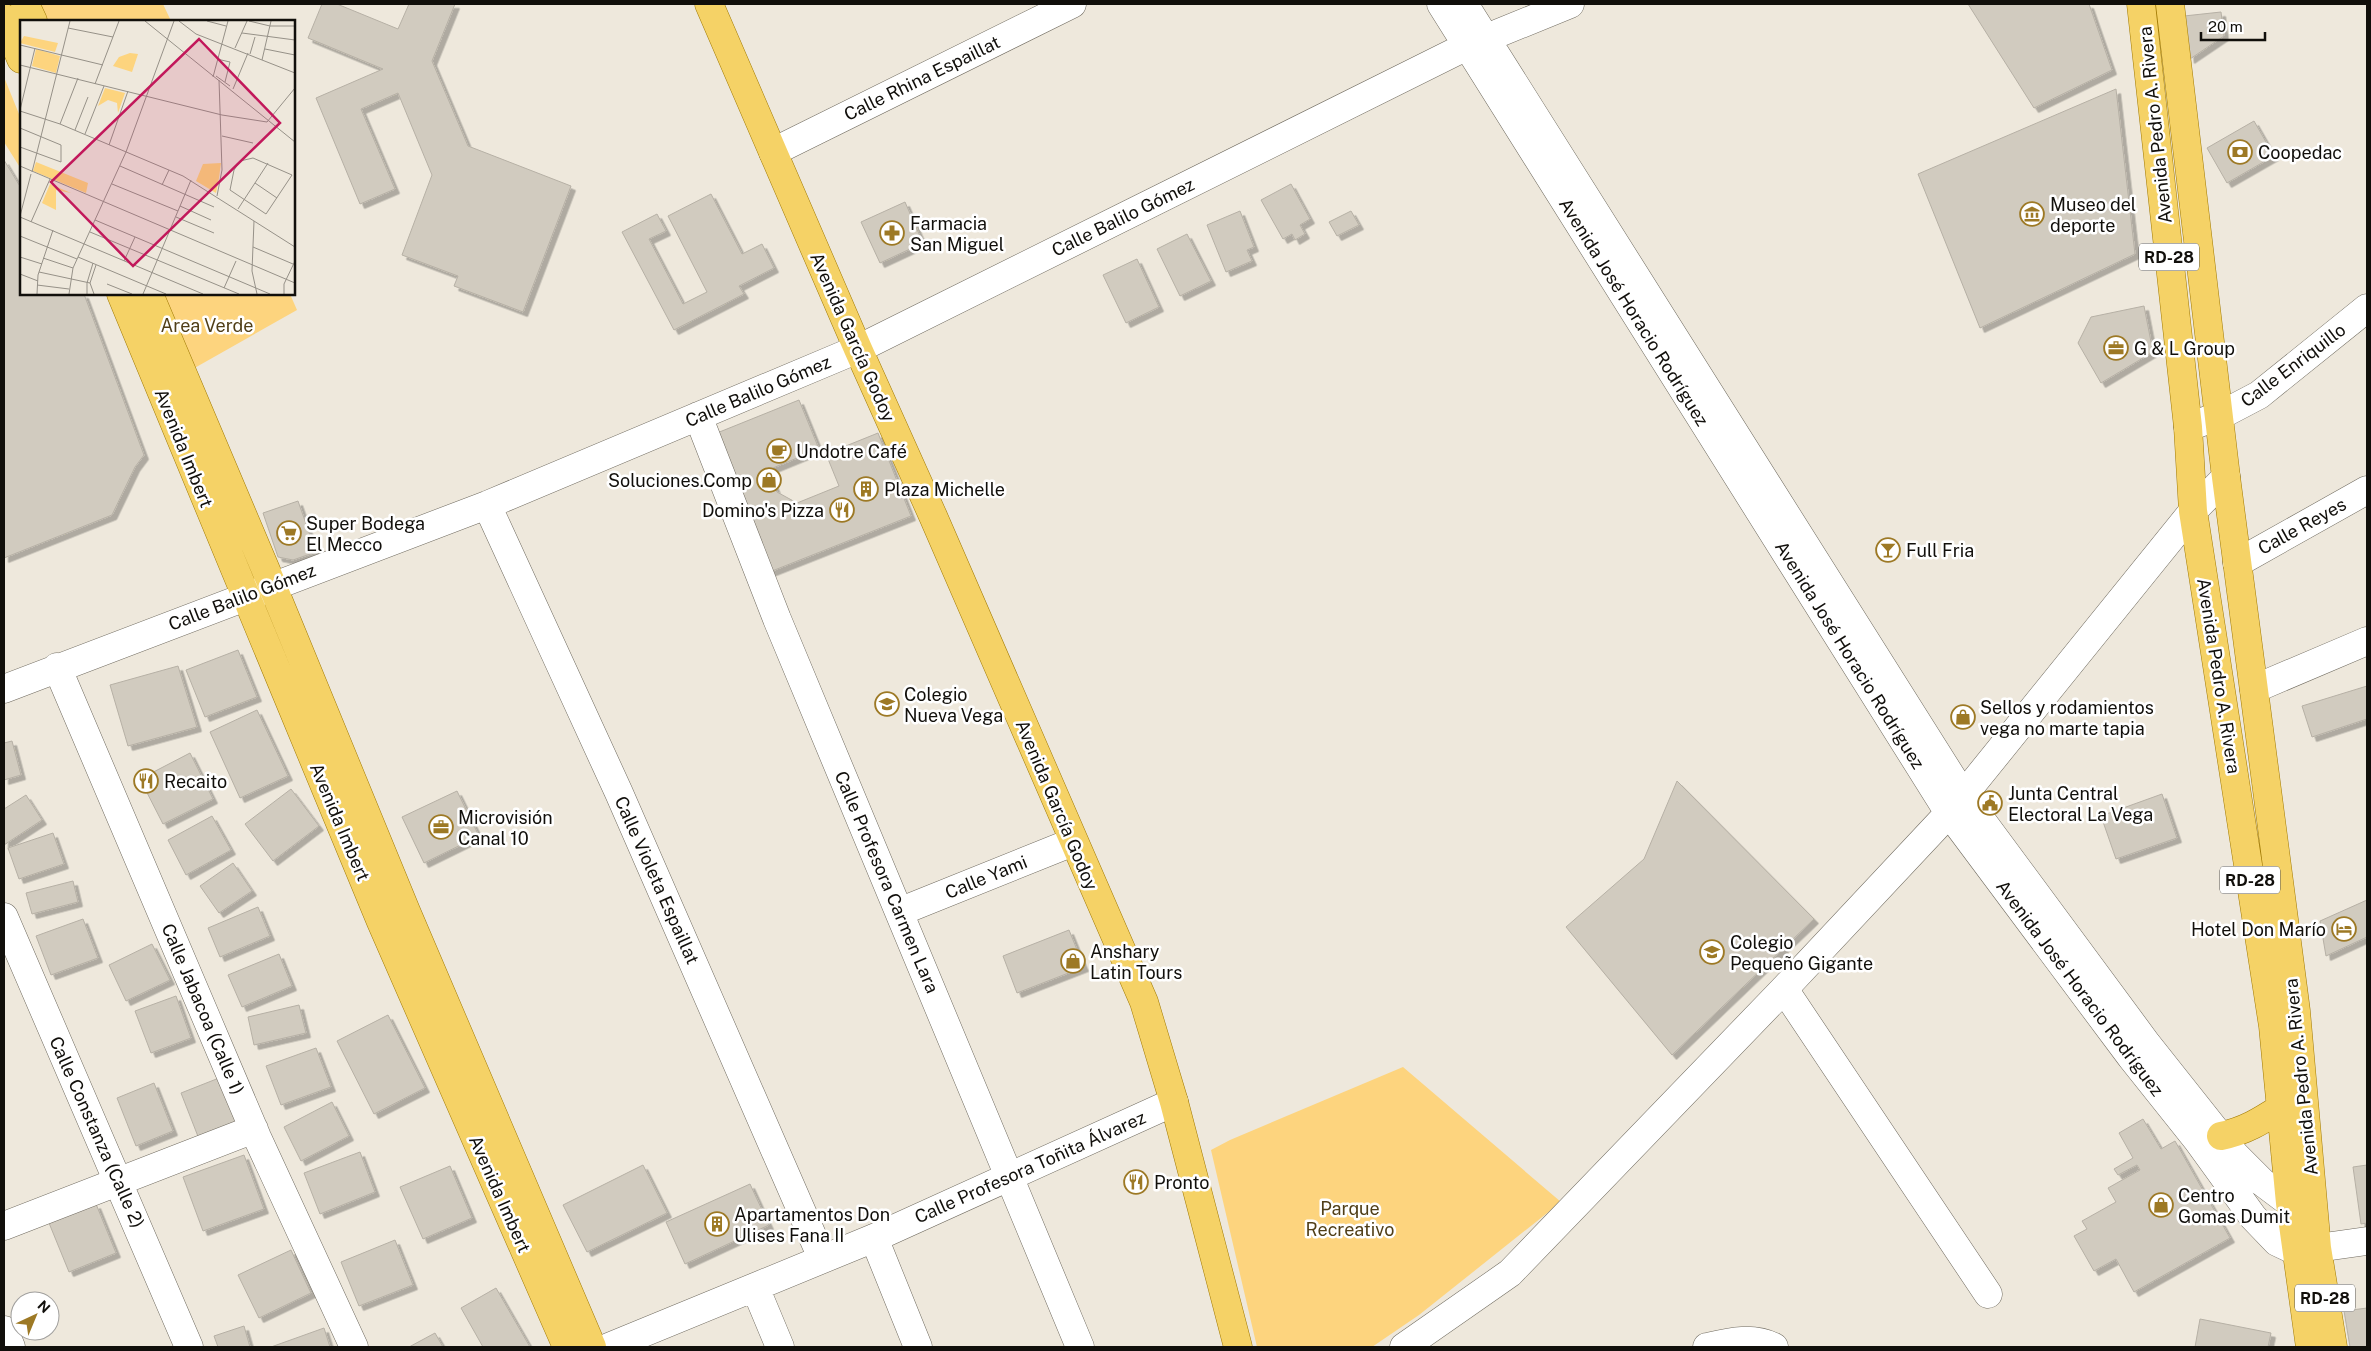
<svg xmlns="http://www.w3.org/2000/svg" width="2371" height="1351" viewBox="0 0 2371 1351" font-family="'Public Sans',sans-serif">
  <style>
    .green { fill: #fdd47e }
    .building { fill: #d1cbbf; stroke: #b6b0a5; filter: url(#shadow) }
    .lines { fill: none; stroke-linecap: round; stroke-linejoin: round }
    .minor-casing { stroke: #6f6a5f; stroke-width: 29 }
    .major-casing { stroke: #a17a04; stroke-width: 29 }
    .minor { stroke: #fff; stroke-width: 28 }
    .major { stroke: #f5d266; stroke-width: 28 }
    .labels { text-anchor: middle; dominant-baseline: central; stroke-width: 5; stroke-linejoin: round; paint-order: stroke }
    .shield { fill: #fff; stroke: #585754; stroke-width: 1 }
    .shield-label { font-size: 16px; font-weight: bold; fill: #110f0b }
    .street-label { font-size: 18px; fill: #110f0b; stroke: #fff }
    .poi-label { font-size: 18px; fill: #110f0b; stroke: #fff; text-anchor: start }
    .park-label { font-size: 18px; fill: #503e17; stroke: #fff }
    .inset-road { fill: none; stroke: #969188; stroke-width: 1 }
    .view { fill: #c2185b; fill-opacity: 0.15; stroke: #c2185b; stroke-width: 2.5 }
    .inset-edge { fill: none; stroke: #110f0b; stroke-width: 2.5 }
  </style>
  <defs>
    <filter id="shadow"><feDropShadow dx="4.5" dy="4.5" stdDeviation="0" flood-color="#0004"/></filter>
  </defs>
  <rect width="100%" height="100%" fill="#eee8dc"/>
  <!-- green -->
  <path class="green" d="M39 4H163L171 21H46Z
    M4 77 21 119V169L4 142Z
    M159 294H290L297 310 191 370Z
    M1403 1067 1561 1202 1419 1315 1372 1347H1257L1211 1150 1230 1140Z"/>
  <!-- building -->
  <path class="building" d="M322 4H337L398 29 409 4H455L432 61 468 146 571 186 523 312 454 286 458 276 402 255 432 175 398 93 361 109 395 189 360 204 316 98 383 69 308 38Z
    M1968 4H2089L2112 70 2034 108Z
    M2221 12 2224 36 2190 59 2184 16Z
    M2116 89 2135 254 1980 328 1918 174Z
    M2254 121 2274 156 2227 183 2207 148Z
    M4 160 21 188V294H84L144 455 135 467 112 515 4 558Z
    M1291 184 1310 219 1300 225 1305 234 1295 240 1292 234 1283 239 1261 200Z
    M711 194 742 254 762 244 774 268 739 286 744 294 674 330 622 232 657 214 666 231 649 239 683 304 707 292 668 216Z
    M905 202 923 243 880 263 861 222Z
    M1240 211 1254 247 1247 250 1252 261 1226 272 1207 225Z
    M1351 211 1359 225 1337 236 1329 222Z
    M1187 234 1211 281 1180 296 1157 249Z
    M1137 259 1159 307 1126 323 1103 275Z
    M2144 306 2153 352 2101 383 2078 343 2091 317Z
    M799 400 819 449 768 470 777 492 797 503 839 486 826 454 878 433 911 516 767 573 712 435Z
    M298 501 316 552 293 560 278 557 263 513Z
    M238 650 257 697 205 717 186 670Z
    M178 666 197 727 128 746 110 685Z
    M2367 686V719L2312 737 2302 706Z
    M257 710 288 776 240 798 210 732Z
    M12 741 21 775 4 780V743Z
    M190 753 213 799 163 824 140 779Z
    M1677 781 1814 919 1672 1055 1566 927 1644 859Z
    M291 789 319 826 273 861 245 824Z
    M457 791 479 836 424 863 402 817Z
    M2162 794 2177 838 2116 859 2101 816Z
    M26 795 42 820 4 845V809Z
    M212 816 231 850 186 875 168 840Z
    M53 833 64 864 19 879 8 848Z
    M233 863 252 891 219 913 200 886Z
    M73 881 78 902 32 914 26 893Z
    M2367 900V937L2326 956 2320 921Z
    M258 907 270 936 220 957 208 928Z
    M83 919 98 958 51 975 36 936Z
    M1069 930 1084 967 1017 993 1003 956Z
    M152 944 170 980 126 1001 109 965Z
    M279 954 292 986 242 1007 228 975Z
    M176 996 191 1038 151 1053 135 1011Z
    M299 1005 306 1033 254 1045 248 1017Z
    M388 1015 425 1088 374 1114 337 1041Z
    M316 1048 331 1087 281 1105 266 1066Z
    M219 1078 237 1124 199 1139 181 1093Z
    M154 1083 173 1131 136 1146 117 1098Z
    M332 1102 349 1136 301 1161 284 1127Z
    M2143 1119 2161 1149 2175 1141 2230 1238 2134 1292 2116 1259 2094 1271 2074 1236 2087 1229 2082 1221 2116 1202 2108 1188 2140 1170 2137 1165 2118 1175 2114 1169 2133 1158 2119 1133Z
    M360 1152 375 1192 320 1214 304 1173Z
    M244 1155 264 1209 203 1231 183 1177Z
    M643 1165 667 1213 587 1252 563 1205Z
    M2367 1165V1223L2361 1224 2353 1167Z
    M450 1166 472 1218 423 1239 400 1187Z
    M750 1184 769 1225 685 1264 666 1222Z
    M96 1204 116 1253 69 1272 49 1223Z
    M395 1240 413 1285 359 1306 341 1262Z
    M291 1250 311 1293 259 1318 238 1275Z
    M496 1288 530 1347H483L461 1308Z
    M2367 1308V1347H2350L2344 1311Z
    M2200 1319 2271 1333 2268 1347H2195Z
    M244 1326 250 1347H218L214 1336Z
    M324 1328 330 1347H271Z
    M435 1333 443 1347H409Z"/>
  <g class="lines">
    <!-- minor casing -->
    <g class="minor-casing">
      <path id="minor" d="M1441 4 1949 813 2131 1057 2198 1141 2253 1217 2277 1242 2296 1251 2367 1241
        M1464 4 1963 795 2147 1044 2235 1155 2262 1182 2290 1203 2309 1201
        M773 152 1072 4
        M698 416 777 619 1080 1347
        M2188 427 2219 416 2259 395 2367 308
        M487 505 619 793 822 1258
        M2237 563 2367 490
        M57 667 257 1137 354 1347
        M4 689 487 505 858 349 1467 46 1570 4
        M2254 689 2367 641
        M899 912 1073 842
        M4 917 189 1347
        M1784 989 1988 1294
        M4 1226 254 1129
        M874 1238 918 1347
        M755 1287 780 1347
        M4 1330 11 1347
        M609 1347 874 1238 1174 1102
        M1404 1347 1510 1273 1784 989 1949 813 2193 511 2226 477
        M1707 1347C1729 1342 1752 1336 1774 1347"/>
    </g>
    <!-- major casing -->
    <g class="major-casing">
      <path id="major" d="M25 4 33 21
        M709 4 858 349 933 516 1144 1002 1174 1102 1238 1347
        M2141 4 2188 427 2193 511 2273 1026 2290 1203 2310 1347
        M2170 4 2226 477 2296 1011 2317 1248 2333 1347
        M4 18 21 59
        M121 294 381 922 567 1347
        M149 294 265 568 406 911 592 1347
        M2221 1136C2245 1131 2261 1121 2281 1108"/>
    </g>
    <!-- minor -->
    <use href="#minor" class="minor"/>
    <!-- major -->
    <use href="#major" class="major"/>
  </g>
  <!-- icons -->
  <defs>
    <g id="bank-ring" transform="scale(1.25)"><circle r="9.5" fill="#fff" stroke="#9d7925" stroke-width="1.5"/><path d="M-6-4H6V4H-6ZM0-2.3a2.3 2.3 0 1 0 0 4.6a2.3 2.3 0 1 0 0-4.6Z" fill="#9d7925"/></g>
    <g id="museum-ring" transform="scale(1.25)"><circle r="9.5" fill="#fff" stroke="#9d7925" stroke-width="1.5"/><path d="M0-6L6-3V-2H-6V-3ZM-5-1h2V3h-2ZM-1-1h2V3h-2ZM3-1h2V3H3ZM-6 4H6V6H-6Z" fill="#9d7925"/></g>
    <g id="pharmacy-ring" transform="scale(1.25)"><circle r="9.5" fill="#fff" stroke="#9d7925" stroke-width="1.5"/><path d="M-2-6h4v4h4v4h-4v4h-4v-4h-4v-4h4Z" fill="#9d7925"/></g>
    <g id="office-ring" transform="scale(1.25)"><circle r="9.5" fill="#fff" stroke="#9d7925" stroke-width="1.5"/><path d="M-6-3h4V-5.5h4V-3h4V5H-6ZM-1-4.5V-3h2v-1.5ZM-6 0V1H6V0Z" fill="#9d7925"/></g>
    <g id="cafe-ring" transform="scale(1.25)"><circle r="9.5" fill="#fff" stroke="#9d7925" stroke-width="1.5"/><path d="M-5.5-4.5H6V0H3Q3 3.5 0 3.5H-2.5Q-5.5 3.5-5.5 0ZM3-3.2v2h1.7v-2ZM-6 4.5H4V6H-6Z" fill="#9d7925"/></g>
    <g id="shop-ring" transform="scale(1.25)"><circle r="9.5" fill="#fff" stroke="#9d7925" stroke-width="1.5"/><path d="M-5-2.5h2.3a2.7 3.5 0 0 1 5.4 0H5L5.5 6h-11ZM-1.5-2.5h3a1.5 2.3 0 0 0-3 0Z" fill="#9d7925"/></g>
    <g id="building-ring" transform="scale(1.25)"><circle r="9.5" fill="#fff" stroke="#9d7925" stroke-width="1.5"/><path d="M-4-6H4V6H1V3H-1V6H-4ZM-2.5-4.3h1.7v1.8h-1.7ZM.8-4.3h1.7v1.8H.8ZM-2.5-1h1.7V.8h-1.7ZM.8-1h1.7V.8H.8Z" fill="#9d7925"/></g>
    <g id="restaurant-ring" transform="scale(1.25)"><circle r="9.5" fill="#fff" stroke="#9d7925" stroke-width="1.5"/><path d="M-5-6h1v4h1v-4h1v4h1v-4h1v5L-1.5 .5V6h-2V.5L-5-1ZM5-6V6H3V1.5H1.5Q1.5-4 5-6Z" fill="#9d7925"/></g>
    <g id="supermarket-ring" transform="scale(1.25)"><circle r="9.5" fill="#fff" stroke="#9d7925" stroke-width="1.5"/><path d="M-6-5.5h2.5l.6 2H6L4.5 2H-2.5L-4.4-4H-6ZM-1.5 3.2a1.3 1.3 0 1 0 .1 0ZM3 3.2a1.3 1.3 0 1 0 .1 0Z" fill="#9d7925"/></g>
    <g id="bar-ring" transform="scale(1.25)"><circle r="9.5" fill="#fff" stroke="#9d7925" stroke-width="1.5"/><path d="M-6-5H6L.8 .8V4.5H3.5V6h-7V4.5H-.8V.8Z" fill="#9d7925"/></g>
    <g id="school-ring" transform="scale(1.25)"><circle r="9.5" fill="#fff" stroke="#9d7925" stroke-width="1.5"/><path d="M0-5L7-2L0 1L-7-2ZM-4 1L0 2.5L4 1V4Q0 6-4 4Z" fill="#9d7925"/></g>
    <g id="civic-ring" transform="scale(1.25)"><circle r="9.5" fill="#fff" stroke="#9d7925" stroke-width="1.5"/><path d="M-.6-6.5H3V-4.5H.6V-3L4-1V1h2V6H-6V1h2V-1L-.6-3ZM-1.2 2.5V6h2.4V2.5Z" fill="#9d7925"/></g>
    <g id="hotel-ring" transform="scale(1.25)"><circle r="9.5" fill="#fff" stroke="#9d7925" stroke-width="1.5"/><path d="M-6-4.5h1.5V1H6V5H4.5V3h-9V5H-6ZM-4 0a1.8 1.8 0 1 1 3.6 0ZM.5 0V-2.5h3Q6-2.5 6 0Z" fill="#9d7925"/></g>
  </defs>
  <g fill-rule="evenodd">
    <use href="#bank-ring" x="2240" y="152"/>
    <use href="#museum-ring" x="2032" y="214"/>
    <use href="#pharmacy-ring" x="892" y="233"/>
    <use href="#office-ring" x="2116" y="348"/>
    <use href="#cafe-ring" x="779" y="451"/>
    <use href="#shop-ring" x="769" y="480"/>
    <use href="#building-ring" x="866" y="489"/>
    <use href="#restaurant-ring" x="842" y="510"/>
    <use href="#supermarket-ring" x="289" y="533"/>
    <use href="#bar-ring" x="1888" y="550"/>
    <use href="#school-ring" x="887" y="704"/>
    <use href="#shop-ring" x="1963" y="717"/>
    <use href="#restaurant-ring" x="146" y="781"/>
    <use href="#civic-ring" x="1990" y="803"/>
    <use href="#office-ring" x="441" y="827"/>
    <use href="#hotel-ring" x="2344" y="929"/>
    <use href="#school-ring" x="1712" y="952"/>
    <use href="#shop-ring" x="1073" y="961"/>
    <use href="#restaurant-ring" x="1136" y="1182"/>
    <use href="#shop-ring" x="2161" y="1205"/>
    <use href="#building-ring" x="717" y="1224"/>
  </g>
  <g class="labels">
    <!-- shield labels -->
    <g class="shield">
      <rect x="2139" y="243.5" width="60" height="27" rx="4"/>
      <rect x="2220" y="866.5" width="60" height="27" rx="4"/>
      <rect x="2295" y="1284.5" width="60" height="27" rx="4"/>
    </g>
    <g class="shield-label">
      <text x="2169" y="257">RD-28</text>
      <text x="2250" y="880">RD-28</text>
      <text x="2325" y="1298">RD-28</text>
    </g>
    <!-- street labels -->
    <g class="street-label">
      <text transform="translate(922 78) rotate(-26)">Calle Rhina Espaillat</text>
      <text transform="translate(2155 125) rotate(-96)">Avenida Pedro A. Rivera</text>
      <text transform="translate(1123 217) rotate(-26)">Calle Balilo Gómez</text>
      <text transform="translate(1634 312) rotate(58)">Avenida José Horacio Rodríguez</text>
      <text transform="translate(853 337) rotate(66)">Avenida García Godoy</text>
      <text transform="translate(2293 365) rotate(-37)">Calle Enriquillo</text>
      <text transform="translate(758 391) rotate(-23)">Calle Balilo Gómez</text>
      <text transform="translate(184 448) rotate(68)">Avenida Imbert</text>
      <text transform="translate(2302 526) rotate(-29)">Calle Reyes</text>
      <text transform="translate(242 597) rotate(-21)">Calle Balilo Gómez</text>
      <text transform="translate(1850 655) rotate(58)">Avenida José Horacio Rodríguez</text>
      <text transform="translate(2219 676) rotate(81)">Avenida Pedro A. Rivera</text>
      <text transform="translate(1057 805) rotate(67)">Avenida García Godoy</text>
      <text transform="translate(340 822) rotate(67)">Avenida Imbert</text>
      <text transform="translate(986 877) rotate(-22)">Calle Yami</text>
      <text transform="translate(657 880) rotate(66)">Calle Violeta Espaillat</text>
      <text transform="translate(887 882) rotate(67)">Calle Profesora Carmen Lara</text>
      <text transform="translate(2080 988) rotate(53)">Avenida José Horacio Rodríguez</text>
      <text transform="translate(203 1009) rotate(67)">Calle Jabacoa (Calle 1)</text>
      <text transform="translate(2301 1077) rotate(-96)">Avenida Pedro A. Rivera</text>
      <text transform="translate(97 1132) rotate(66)">Calle Constanza (Calle 2)</text>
      <text transform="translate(1030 1167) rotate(-24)">Calle Profesora Toñita Álvarez</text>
      <text transform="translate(500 1194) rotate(66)">Avenida Imbert</text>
    </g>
    <!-- poi labels -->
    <g class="poi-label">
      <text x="2258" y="152">Coopedac</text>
      <text x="2050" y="204">Museo del<tspan x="2050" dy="21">deporte</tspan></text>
      <text x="910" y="223">Farmacia<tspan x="910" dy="21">San Miguel</tspan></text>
      <text x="2134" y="348">G &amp; L Group</text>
      <text x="796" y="451">Undotre Café</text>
      <text x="752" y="480" text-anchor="end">Soluciones.Comp</text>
      <text x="884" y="489">Plaza Michelle</text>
      <text x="824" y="510" text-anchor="end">Domino's Pizza</text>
      <text x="306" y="523">Super Bodega<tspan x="306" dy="21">El Mecco</tspan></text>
      <text x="1906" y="550">Full Fria</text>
      <text x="904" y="694">Colegio<tspan x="904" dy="21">Nueva Vega</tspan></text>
      <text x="1980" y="707">Sellos y rodamientos<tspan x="1980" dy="21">vega no marte tapia</tspan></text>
      <text x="164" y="781">Recaito</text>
      <text x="2008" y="793">Junta Central<tspan x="2008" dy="21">Electoral La Vega</tspan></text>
      <text x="458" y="817">Microvisión<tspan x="458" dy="21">Canal 10</tspan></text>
      <text x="2326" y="929" text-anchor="end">Hotel Don Marío</text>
      <text x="1730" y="942">Colegio<tspan x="1730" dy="21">Pequeño Gigante</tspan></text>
      <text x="1090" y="951">Anshary<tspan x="1090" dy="21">Latin Tours</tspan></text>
      <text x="1154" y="1182">Pronto</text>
      <text x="2178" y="1195">Centro<tspan x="2178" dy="21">Gomas Dumit</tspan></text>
      <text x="734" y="1214">Apartamentos Don<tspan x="734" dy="21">Ulises Fana II</tspan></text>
    </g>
    <!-- park labels -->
    <g class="park-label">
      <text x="207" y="325">Area Verde</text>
      <text x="1350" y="1208">Parque<tspan x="1350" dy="21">Recreativo</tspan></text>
    </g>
  </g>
  <!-- overview -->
  <g transform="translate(20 20)">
    <rect width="275" height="275" fill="#eee8dc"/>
    <path d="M4 16 38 23 35 32 0 23ZM16 29 40 36 36 53 12 46ZM110 33 118 34 112 52 93 46 99 37ZM85 68 105 73 98 93 97 83 88 80 78 86ZM16 142 68 163 66 173 13 151ZM201 143 199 158 196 173 176 161 183 144ZM30 164 51 173 36 170V190L22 183Z" fill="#fdd47e"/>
    <path class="inset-road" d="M125 1 275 122M159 1 176 14 275 53M187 1 206 6M229 1 250 6H275M48 8 93 17M222 13 275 20M0 25 83 45M215 28 227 1M245 29 275 35M230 34 235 17M197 39 210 42 205 62M242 40 251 1M0 45 202 95 247 102 275 68M196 56 210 66M193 57 208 1M75 64 99 1M213 69 228 33M0 90 15 28M0 91 40 104 163 156 275 227M40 104 58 58M0 108 41 125V142L0 127M55 110 68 77M65 114 84 66M202 116 233 123M89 125 108 71M233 138 272 155 246 194 210 170 214 150 220 141ZM0 146 275 263M100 146 194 187M12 152 50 1M235 163 257 178M92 164 158 191M142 165 149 150M197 176 202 150 199 60M160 186 191 200M218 189 248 143M0 196 11 154M0 197 183 274M156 197 194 213M75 200 250 274M234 201 232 251 237 274M11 202 30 159M70 212 219 274M0 216 57 239M233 227 273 244M0 237 22 244M58 237 146 274M23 238 53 248M104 241 115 217M19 252 70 263M0 254 18 261M87 264 112 274M17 265 49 269M204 268 216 241M17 274 18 255 33 210M49 274 53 248 106 132 154 1M67 274V263L73 243M74 274 70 263 76 245M123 274 171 160M264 274V264L275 241"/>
    <path class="view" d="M179 19 260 103 113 246 31 162Z"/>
    <rect width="275" height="275" class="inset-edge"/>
  </g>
  <!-- border -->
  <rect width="2371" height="1351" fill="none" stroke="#110f0b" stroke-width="10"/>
  <!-- north arrow -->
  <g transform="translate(35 1316) rotate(44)"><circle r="24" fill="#ffffff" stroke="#a09f9d"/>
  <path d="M0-4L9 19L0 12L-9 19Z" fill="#9d7925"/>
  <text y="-8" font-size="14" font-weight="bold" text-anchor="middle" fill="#110f0b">N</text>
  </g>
  <!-- scale -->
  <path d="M2201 32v8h64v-8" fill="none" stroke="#110f0b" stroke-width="2.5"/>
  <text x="2208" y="32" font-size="15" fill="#110f0b" stroke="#ffffff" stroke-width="4" paint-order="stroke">20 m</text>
</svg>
